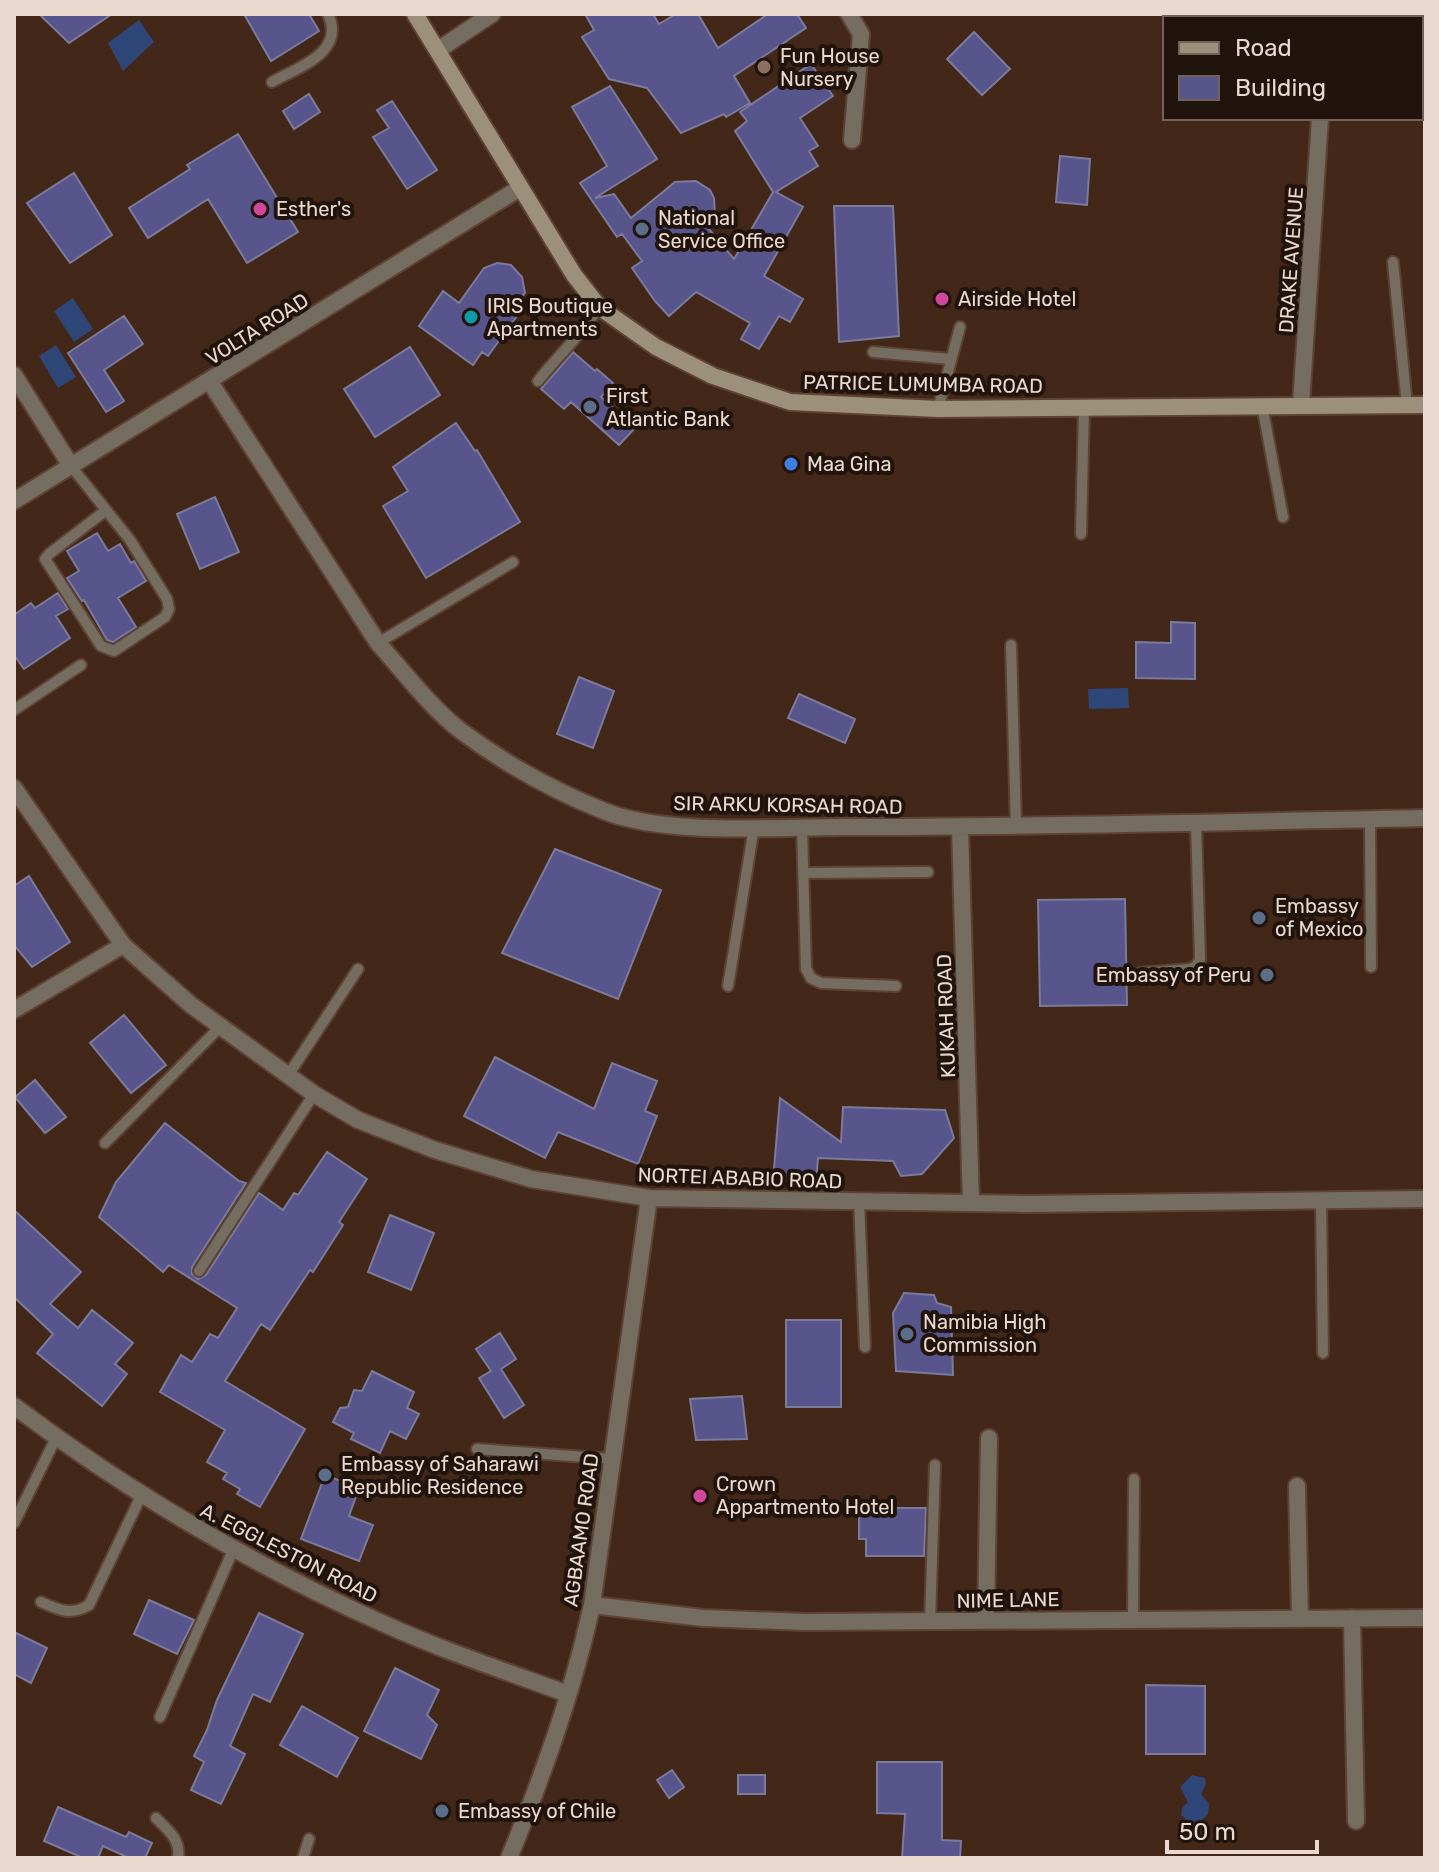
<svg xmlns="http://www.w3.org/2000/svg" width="1439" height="1872" viewBox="0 0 1439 1872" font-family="Rubik,sans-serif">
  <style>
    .water { fill: #2e4778 }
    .building { fill: #58558c; stroke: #7b7b9b; stroke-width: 2 }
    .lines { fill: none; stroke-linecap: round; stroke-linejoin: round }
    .lane-casing { stroke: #5e4335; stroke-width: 14 }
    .street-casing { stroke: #5e4335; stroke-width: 20 }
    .secondary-casing { stroke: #5e4335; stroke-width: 20 }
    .lane { stroke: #746d60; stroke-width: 10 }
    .street { stroke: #746d60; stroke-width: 16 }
    .secondary { stroke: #9c907b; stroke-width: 16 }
    .education-dot { fill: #8d6e63; stroke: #20140d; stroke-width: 3 }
    .hotel-dot { fill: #d1479c; stroke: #20140d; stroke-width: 3 }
    .service-dot { fill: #5c6f8a; stroke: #20140d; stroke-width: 3 }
    .culture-dot { fill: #0f9aa8; stroke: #20140d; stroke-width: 3 }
    .shop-dot { fill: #3f7fe0; stroke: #20140d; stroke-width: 3 }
    .labels { text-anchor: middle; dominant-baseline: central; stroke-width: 8; stroke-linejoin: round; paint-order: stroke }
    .poi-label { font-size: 20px; fill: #ebd8cf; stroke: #20140d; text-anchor: start }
    .street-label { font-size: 20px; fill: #ebd8cf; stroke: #20140d }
  </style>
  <rect width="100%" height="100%" fill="#432718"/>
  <!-- water -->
  <path class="water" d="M139 20 154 42 123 71 108 43Z
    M73 298 93 329 74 342 54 311Z
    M56 345 76 377 58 388 39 356Z
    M1128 688 1129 708 1089 709 1088 689Z
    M1192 1775 1205 1778 1206 1784 1201 1794 1209 1804 1208 1814 1198 1824 1191 1823 1181 1815 1182 1808 1188 1802 1180 1787Z"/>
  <!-- building -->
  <path class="building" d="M39 14H112L69 43Z
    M244 14H309L319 31 271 61Z
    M585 14H653L659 24 676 14H698L718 48 768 14H797L806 28 734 76 750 103 726 117 724 114 681 133 647 88 609 79 582 37 594 30Z
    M974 32 1010 69 982 95 947 59Z
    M811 64 833 96 800 118 818 146 809 151 818 166 776 192 803 207 764 276 803 299 790 322 779 316 759 349 741 339 750 323 696 292 669 316 655 301 632 268 642 261 622 234 617 237 580 183 607 166 572 107 610 86 657 159 595 198 614 194 631 218 675 182 696 181 710 190 714 198 715 215 709 229 734 259 773 192 735 131 747 121 740 112Z
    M309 94 320 112 294 129 283 111Z
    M392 101 437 170 407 189 373 137 389 128 377 110Z
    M238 134 298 232 247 263 208 199 148 238 129 208 190 169 187 165Z
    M1060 156 1090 159 1087 205 1056 202Z
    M74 173 112 235 70 263 27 203Z
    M834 206H893L899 336 839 342Z
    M497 263 511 265 522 277 525 293 516 304 522 309 488 356 482 352 473 365 419 326 443 291 459 303 484 268Z
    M124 316 143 344 104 370 124 401 106 412 68 353Z
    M410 347 440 395 375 437 344 389Z
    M573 352 595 371 597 369 613 383 601 397 635 428 619 445 571 402 564 409 541 389Z
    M456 423 475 451 477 450 520 522 426 578 383 506 408 491 393 467Z
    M215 497 239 552 200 569 177 514Z
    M97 533 108 551 120 544 131 563 134 561 146 581 118 598 136 627 113 642 107 640 84 600 82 601 67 578 79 571 67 551Z
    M58 593 68 609 56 616 70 638 24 669 14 655V615L31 603 35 608Z
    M1171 622 1195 623V679L1136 678V642L1171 643Z
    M579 677 614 691 593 748 557 734Z
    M799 694 855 719 845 743 788 718Z
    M555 849 661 890 618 999 502 953Z
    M29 876 70 942 32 967 14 945V886Z
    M1125 899 1127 1005 1040 1006 1038 900Z
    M124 1015 166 1065 131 1093 90 1043Z
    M495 1057 594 1109 612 1063 657 1081 645 1111 657 1116 638 1164 558 1132 545 1158 464 1116Z
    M35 1080 66 1117 45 1133 15 1097Z
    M780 1098 841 1142 843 1107 945 1110 954 1138 922 1174 901 1176 893 1161 818 1158 816 1183 773 1180Z
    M165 1123 239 1181 246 1183 192 1267V1274L198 1279 206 1275 259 1193 283 1210 294 1193 298 1195 327 1152 367 1179 339 1222 343 1225 313 1272 310 1270 270 1330 261 1324 225 1381 305 1429 260 1507 237 1494 240 1489 223 1479 227 1473 207 1462 225 1430 160 1392 181 1355 192 1362 210 1334 218 1338 237 1308 169 1265 163 1272 99 1217 116 1182Z
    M14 1210 81 1272 50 1304 78 1328 92 1310 133 1343 115 1364 127 1374 102 1406 37 1353 53 1334 14 1297Z
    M390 1215 434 1233 411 1290 368 1272Z
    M904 1293 934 1295 937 1303 951 1307 953 1375 896 1371 893 1313Z
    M786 1320H841V1407H786Z
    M500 1333 516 1359 501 1369 524 1405 504 1418 479 1378 491 1371 476 1349Z
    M372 1371 414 1392 407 1408 419 1414 406 1439 390 1431 380 1453 351 1439 354 1433 333 1422 340 1408 348 1407 354 1390 362 1391Z
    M742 1396 747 1439 696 1440 690 1399Z
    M325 1475 359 1488 349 1516 373 1525 359 1561 301 1539Z
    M859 1508H926L924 1556H866V1539H859Z
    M149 1600 194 1620 177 1654 134 1634Z
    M259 1613 303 1634 270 1702 253 1694 230 1746 245 1754 221 1804 191 1790 204 1762 194 1756 207 1730 217 1700Z
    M14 1632 47 1648 31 1683 14 1674Z
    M395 1668 439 1690 427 1715 437 1725 421 1759 364 1731Z
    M1146 1685 1205 1686V1754H1146Z
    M302 1706 358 1738 337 1777 280 1745Z
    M877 1762H942V1840L961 1841 960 1858H902L905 1814 877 1813Z
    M672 1770 684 1787 669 1798 657 1780Z
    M738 1775H765V1794H738Z
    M58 1807 126 1837 129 1832 152 1843 145 1858H129L103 1846 98 1858H83L44 1841Z"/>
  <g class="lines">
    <!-- lane casing -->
    <g class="lane-casing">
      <path id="lane" d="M1408 18 1414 14
        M272 82C299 67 346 52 328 14
        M1393 262 1407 406
        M873 352 950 359
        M538 381C558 356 582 334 599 307
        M1262 405 1283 517
        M938 409 960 327
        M71 466 130 540 167 599 169 609 165 617 114 651 101 646 45 559 49 554 105 511
        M1081 534 1084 406
        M378 643 513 562
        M1011 645 1016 826
        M14 710 81 665
        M1370 819 1371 967
        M802 827 806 969 811 978 821 983 896 986
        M803 873 928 872
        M1140 973 1190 969 1196 966 1200 959 1196 823
        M728 986 754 827
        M289 1074 358 969
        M105 1143 220 1027
        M1321 1200 1323 1353
        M859 1201 865 1347
        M199 1271 314 1094
        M477 1449 612 1459
        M14 1523 56 1438
        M41 1602C59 1610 71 1616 89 1605L142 1494
        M1133 1619 1134 1479
        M930 1622 935 1465
        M160 1717 234 1548
        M156 1818C168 1830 181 1840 178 1858
        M303 1858 309 1839"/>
    </g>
    <!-- street casing -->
    <g class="street-casing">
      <path id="street" d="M849 14 861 34 852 140
        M1321 14V18
        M438 50 492 14
        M14 375 71 466
        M210 382 378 643C404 672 430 707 461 731 504 763 554 791 604 811 666 836 775 827 844 827 1038 827 1231 822 1425 818
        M1301 404 1320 118
        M14 501 520 188
        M14 788 123 945 191 1005 314 1094 358 1120 435 1150 531 1179 649 1198 1026 1204 1425 1199
        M960 827 971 1203
        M14 1010 123 945
        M14 1406C127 1491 251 1564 380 1622 441 1650 505 1671 568 1694
        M1297 1486 1300 1618
        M592 1605 703 1618 804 1622 1425 1618
        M1352 1618 1356 1821
        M986 1619 989 1438
        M509 1858C543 1776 573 1692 592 1605L649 1198"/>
    </g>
    <!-- secondary casing -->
    <g class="secondary-casing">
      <path id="secondary" d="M415 14 574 275 599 307 656 347 713 376 790 402 938 409 1425 405"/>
    </g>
    <!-- lane -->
    <use href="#lane" class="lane"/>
    <!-- street -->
    <use href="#street" class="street"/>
    <!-- secondary -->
    <use href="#secondary" class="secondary"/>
  </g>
  <!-- markers -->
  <circle class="education-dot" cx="764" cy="67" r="8"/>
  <g class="hotel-dot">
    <circle cx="260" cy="209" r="8"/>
    <circle cx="942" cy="299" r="8"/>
    <circle cx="700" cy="1496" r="8"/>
  </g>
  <g class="service-dot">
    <circle cx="642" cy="229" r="8"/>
    <circle cx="590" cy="407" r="8"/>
    <circle cx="1259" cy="918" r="8"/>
    <circle cx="1267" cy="975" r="8"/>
    <circle cx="907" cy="1334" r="8"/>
    <circle cx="325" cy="1475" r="8"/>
    <circle cx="442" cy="1811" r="8"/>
  </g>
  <circle class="culture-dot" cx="471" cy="317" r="8"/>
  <circle class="shop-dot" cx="791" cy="464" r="8"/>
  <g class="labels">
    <!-- poi labels -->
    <g class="poi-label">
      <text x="780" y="56">Fun House<tspan x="780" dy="23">Nursery</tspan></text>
      <text x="276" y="209">Esther's</text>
      <text x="658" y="218">National<tspan x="658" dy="23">Service Office</tspan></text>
      <text x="958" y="299">Airside Hotel</text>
      <text x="487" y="306">IRIS Boutique<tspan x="487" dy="23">Apartments</tspan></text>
      <text x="606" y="396">First<tspan x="606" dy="23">Atlantic Bank</tspan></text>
      <text x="807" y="464">Maa Gina</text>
      <text x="1275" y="906">Embassy<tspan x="1275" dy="23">of Mexico</tspan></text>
      <text x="1251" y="975" text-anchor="end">Embassy of Peru</text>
      <text x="923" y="1322">Namibia High<tspan x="923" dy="23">Commission</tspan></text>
      <text x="341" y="1464">Embassy of Saharawi<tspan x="341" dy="23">Republic Residence</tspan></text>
      <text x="716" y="1484">Crown<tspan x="716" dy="23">Appartmento Hotel</tspan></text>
      <text x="458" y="1811">Embassy of Chile</text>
    </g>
    <!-- street labels -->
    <g class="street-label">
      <text transform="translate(1291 260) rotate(-86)">DRAKE AVENUE</text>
      <text transform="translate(257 329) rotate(-32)">VOLTA ROAD</text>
      <text transform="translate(923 384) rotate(1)">PATRICE LUMUMBA ROAD</text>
      <text transform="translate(788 805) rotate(1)">SIR ARKU KORSAH ROAD</text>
      <text transform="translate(946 1016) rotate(-92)">KUKAH ROAD</text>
      <text transform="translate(740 1178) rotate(2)">NORTEI ABABIO ROAD</text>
      <text transform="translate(581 1530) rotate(-82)">AGBAAMO ROAD</text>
      <text transform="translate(289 1553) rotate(27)">A. EGGLESTON ROAD</text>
      <text transform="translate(1008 1600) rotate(-1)">NIME LANE</text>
    </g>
  </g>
  <!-- border -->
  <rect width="1439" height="1872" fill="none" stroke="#ebd8cf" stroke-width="32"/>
  <!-- legend -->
  <rect x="1163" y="16" width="260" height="104" fill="#20140d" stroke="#71625b" stroke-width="2"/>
  <rect x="1179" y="42" width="40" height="12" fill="#9c907b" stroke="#71625b" stroke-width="2"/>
  <text x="1235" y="56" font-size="24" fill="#ebd8cf">Road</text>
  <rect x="1179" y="76" width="40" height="24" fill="#58558c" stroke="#71625b" stroke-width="2"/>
  <text x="1235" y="96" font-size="24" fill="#ebd8cf">Building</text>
  <!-- scale -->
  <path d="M1167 1840v12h150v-12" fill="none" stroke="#ebd8cf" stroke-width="4"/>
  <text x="1179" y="1840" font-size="24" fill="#ebd8cf" stroke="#20140d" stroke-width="6" paint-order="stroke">50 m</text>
</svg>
